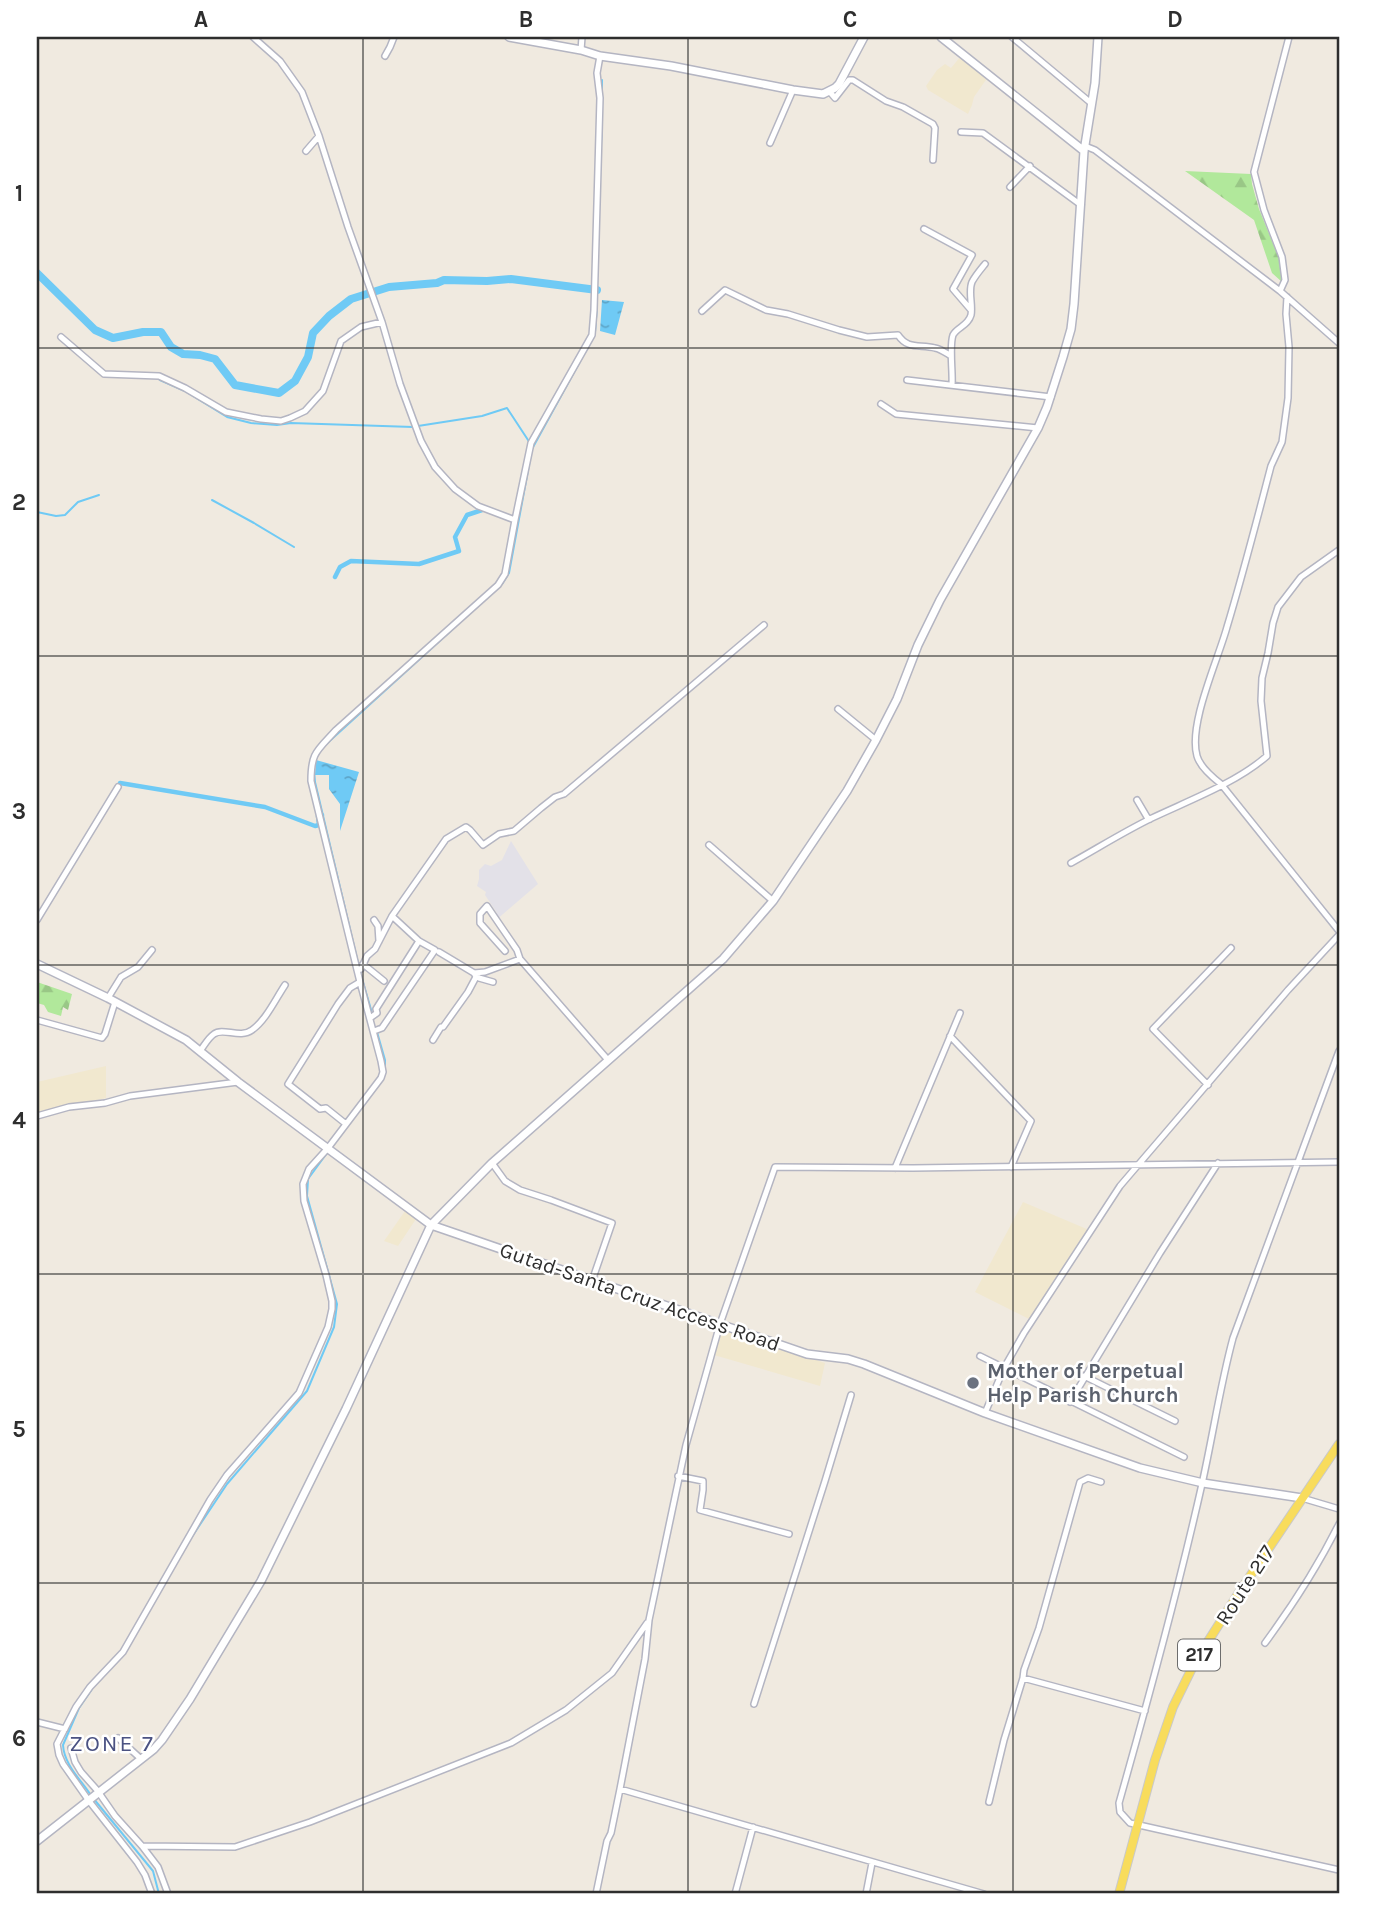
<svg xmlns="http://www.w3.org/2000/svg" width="1376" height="1931" viewBox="0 0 1376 1931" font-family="Karla,sans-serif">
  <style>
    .industrial { fill: #e3e1e8 }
    .education { fill: #f1e8cf }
    .forest { fill: url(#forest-firs) }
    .water { fill: url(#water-ripples) }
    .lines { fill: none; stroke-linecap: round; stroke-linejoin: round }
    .stream { stroke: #6fcaf5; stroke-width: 2 }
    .canal { stroke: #6fcaf5; stroke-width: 4.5 }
    .river { stroke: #6fcaf5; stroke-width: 8 }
    .street-casing { stroke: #b4b5c2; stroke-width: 8 }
    .secondary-casing { stroke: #b4b5c2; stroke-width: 10 }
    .primary-casing { stroke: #c9c9c9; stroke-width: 10 }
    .street { stroke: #fff; stroke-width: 5 }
    .secondary { stroke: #fff; stroke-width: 7 }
    .primary { stroke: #f8dc5c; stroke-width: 8 }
    .grid { fill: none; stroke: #2e2e2e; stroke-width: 2; stroke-opacity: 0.55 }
    .worship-dot { fill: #6b7280; stroke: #fff; stroke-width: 2.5 }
    .labels { text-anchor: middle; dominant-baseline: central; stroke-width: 5; stroke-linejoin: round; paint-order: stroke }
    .shield { fill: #fff; stroke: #6d6d6d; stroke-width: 2 }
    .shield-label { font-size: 19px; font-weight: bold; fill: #2e2e2e }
    .street-label { font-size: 21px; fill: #2e2e2e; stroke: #fff }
    .worship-label { font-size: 21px; font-weight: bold; fill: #5b616d; stroke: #fff; text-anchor: start }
    .neighbourhood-label { font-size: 23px; letter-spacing: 2px; fill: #4b5282; stroke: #fff }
    .neatline { fill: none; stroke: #2e2e2e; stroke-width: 2.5 }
    .grid-label { font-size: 23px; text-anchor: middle; font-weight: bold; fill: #2e2e2e }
  </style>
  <defs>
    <pattern id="forest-firs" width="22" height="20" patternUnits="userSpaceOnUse" patternTransform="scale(1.75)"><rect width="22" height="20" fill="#b1e89b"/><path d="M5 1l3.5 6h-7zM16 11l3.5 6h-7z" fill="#99c786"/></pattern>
    <pattern id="water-ripples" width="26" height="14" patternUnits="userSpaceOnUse" patternTransform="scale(1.75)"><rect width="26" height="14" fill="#6fcaf5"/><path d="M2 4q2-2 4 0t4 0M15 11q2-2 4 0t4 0" fill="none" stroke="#5ca4c7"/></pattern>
  </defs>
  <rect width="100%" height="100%" fill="#f0eae0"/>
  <!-- industrial -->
  <path class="industrial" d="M511 841 538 884 495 921 491 915 497 913 485 895 486 892 477 886 479 879V870L485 864 491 866 502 860Z"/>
  <!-- education -->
  <path class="education" d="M961 56 988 77 974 97 972 105 968 114 928 90 926 86 937 70 945 64 951 68Z
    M106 1066V1098L37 1113V1082Z
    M1023 1202 1089 1230 1029 1319 975 1292Z
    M405 1211 416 1219 398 1246 384 1241Z
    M722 1328 825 1363 820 1386 714 1355Z"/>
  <!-- forest -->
  <path class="forest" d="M1185 171 1251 174 1252 184 1259 209 1279 258 1282 282 1272 273 1254 220Z
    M37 982 72 994 68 1010 63 1007 61 1016 48 1012 44 1005 37 1003Z"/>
  <!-- water -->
  <path class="water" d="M602 300 624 302 615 335 600 331Z
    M316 760 359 772 340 831V804L329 789V775H315Z"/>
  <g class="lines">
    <!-- stream -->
    <path class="stream" d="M602 94V80
      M601 143 602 128
      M595 332 597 306
      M160 380 185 391 227 417 251 423 277 425 291 423 413 427
      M418 426 482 416 507 408 530 443
      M532 449 590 343
      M212 500 254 523 294 547
      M37 512 56 516 65 515 78 502 99 495
      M502 584 509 573 531 454
      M323 747 456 626
      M314 771 315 782 358 963
      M360 972 372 1013
      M377 1032 385 1060V1067
      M189 1541 227 1484 307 1391 334 1327 337 1304 307 1196 308 1179 327 1153
      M90 1794C80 1779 64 1764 63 1745L79 1708 92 1689
      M93 1798 153 1871 159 1894"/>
    <!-- canal -->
    <path class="canal" d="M335 577 340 567 351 561 419 564 459 551 455 537 467 515 482 510
      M120 783 265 807 315 826 319 825 318 816 322 815"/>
    <!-- river -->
    <path class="river" d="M37 273 95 330 113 338 143 332H161L171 347 183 354 200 355 215 359 235 385 279 393 295 381 308 357 313 333 329 316 351 299 389 287 437 283 444 280 487 281 511 279 597 290"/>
    <!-- street casing -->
    <g class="street-casing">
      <path id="street" d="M1012 37 1091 103
        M581 50 582 37
        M385 56 390 47 394 37
        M829 91 835 98 849 80H853L886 101 903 107 933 124 935 128 933 160
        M961 132 983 133 1081 205
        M770 143 793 90
        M1085 146 1095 150 1280 291 1339 343
        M306 151 319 136
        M1010 187 1030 166
        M924 229 972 255 953 289 971 310
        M1280 291 1285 280 1282 257 1264 210 1254 172 1289 37
        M1287 297 1286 314 1289 347 1288 398 1282 442 1271 466C1257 520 1243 574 1227 627 1218 660 1188 724 1197 756 1200 767 1212 777 1221 784L1339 931
        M702 311 725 290 766 310 788 314 839 330 867 337 898 335C908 350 920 344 935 348 941 349 946 353 951 356
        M61 337 104 374 159 376 185 388 226 412 261 419 281 421 290 418 305 411 323 391 341 341 361 327 382 322
        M907 380 1051 397
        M952 385C953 372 949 346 953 335 957 327 968 326 971 315 973 305 968 291 972 282 975 276 981 269 985 264
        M881 404 896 414 1038 428
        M515 520 531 443 592 335 594 310 600 98 597 73 600 56
        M838 709 876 740
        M1137 800 1147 817 1150 819
        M709 845 773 901
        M1071 863C1098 848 1125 831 1152 818 1190 800 1236 783 1267 756L1261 701 1262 678 1268 653 1273 623 1278 607 1301 577 1339 550
        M37 920 118 787
        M374 920 378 926 379 941
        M505 951 480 923V914L487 906 517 950 520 959 608 1060
        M439 952 474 973 485 972 520 959
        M363 964 384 981
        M357 970 361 969 367 956 375 949 392 916 446 839 466 827 470 830 483 845 499 834 514 831 541 808 555 797 564 794 764 625
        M476 975 479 978 493 982
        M108 998 121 977 138 967 152 950
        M370 1018 377 1013 376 1009 419 941
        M37 1020 102 1038 105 1034 115 1002
        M374 1031 382 1028 435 950 419 941 392 916
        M950 1036 1031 1121 1011 1167
        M433 1040 441 1027H443L468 992 476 977 474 973
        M200 1051C204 1046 208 1038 214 1034 223 1027 240 1039 252 1030 266 1020 275 1000 285 985
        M1339 1051 1233 1338C1220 1386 1213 1435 1202 1484 1178 1591 1149 1697 1119 1803L1120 1812 1130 1823 1339 1870
        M1208 1085 1153 1029 1231 948
        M37 1116 69 1107 105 1103 130 1096 238 1082
        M346 1124 326 1108 320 1109 288 1084 338 1004 350 988 360 982
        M492 1163 505 1181 520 1190 551 1200 612 1223 592 1281
        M895 1168 960 1013
        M980 1356 1184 1457
        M1084 1376 1175 1421
        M1070 1402 1160 1253 1218 1163
        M985 1413 1004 1368 1024 1333 1120 1186 1288 990 1339 935
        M678 1476 703 1481V1490L700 1510 789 1534
        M1302 1498 1339 1509
        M1265 1643C1293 1605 1318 1566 1339 1524
        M1023 1678 1145 1711
        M754 1704 825 1481 851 1395
        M37 1722 65 1729
        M118 1738 141 1759
        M71 1748 75 1762 81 1772 97 1790 115 1816 142 1846 158 1867 168 1894
        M620 1789 984 1894
        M989 1802 1004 1740 1023 1678 1024 1670 1039 1628 1080 1482 1088 1478 1101 1482
        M142 1846 235 1847 310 1822 511 1743 566 1710 612 1673 647 1623
        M152 1894 145 1875 137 1862 89 1801 63 1764 59 1755 57 1744 76 1707 90 1687 123 1652 210 1500 227 1475 299 1393 328 1327 332 1309V1301L326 1275 304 1201 303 1184 309 1169 328 1148 381 1078 383 1072 381 1061 360 982 311 781C311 752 317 751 336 730L498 585 505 574 515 520 478 506 455 489 435 467 421 441 400 384 382 322 348 227 319 136 302 92 280 61 253 37
        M596 1894 607 1841 611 1833 620 1789 645 1659 649 1620 686 1445 720 1324 775 1167 913 1168 1339 1162
        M735 1894 753 1827
        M866 1894 872 1863"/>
    </g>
    <!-- secondary casing -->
    <g class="secondary-casing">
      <path id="secondary" d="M509 37 581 50 600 56 671 66 793 90 823 94 835 88 839 84 864 37
        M941 37 1084 151
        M37 964 108 998 186 1040 238 1082 431 1225 807 1354 848 1359 864 1364 985 1413 1140 1468 1203 1483 1302 1498
        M37 1841 154 1749 162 1740 190 1699 261 1581 346 1409 431 1225 492 1163 723 959 773 901 847 791 876 740 897 699 918 645 940 600 1038 428 1047 407 1063 357 1071 329 1074 304 1084 151 1095 83 1098 37"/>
    </g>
    <!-- primary casing -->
    <g class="primary-casing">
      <path id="primary" d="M1119 1894 1155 1760 1173 1707 1195 1662 1240 1591 1339 1444"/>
    </g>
    <!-- street -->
    <use href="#street" class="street"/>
    <!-- secondary -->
    <use href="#secondary" class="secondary"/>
    <!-- primary -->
    <use href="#primary" class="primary"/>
  </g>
  <!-- grid -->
  <path class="grid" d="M363 37V1894M688 37V1894M1013 37V1894M37 348H1339M37 656H1339M37 965H1339M37 1274H1339M37 1583H1339"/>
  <!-- markers -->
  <circle class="worship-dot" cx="973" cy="1383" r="7"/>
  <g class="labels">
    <!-- shield labels -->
    <rect class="shield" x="1178" y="1639.5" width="42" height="31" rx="5"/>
    <g class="shield-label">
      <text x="1199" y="1655">217</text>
    </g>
    <!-- street labels -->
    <g class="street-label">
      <text transform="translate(640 1297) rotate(19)">Gutad-Santa Cruz Access Road</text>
      <text transform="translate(1245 1585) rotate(-57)">Route 217</text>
    </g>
    <!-- worship labels -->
    <g class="worship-label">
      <text x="987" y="1371">Mother of Perpetual<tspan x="987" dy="24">Help Parish Church</tspan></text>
    </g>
    <!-- neighbourhood labels -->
    <g class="neighbourhood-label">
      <text x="112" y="1743">ZONE 7</text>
    </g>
  </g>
  <!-- border -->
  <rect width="1376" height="1931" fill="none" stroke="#ffffff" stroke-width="77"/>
  <rect x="38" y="38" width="1300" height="1854" class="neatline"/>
  <g class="grid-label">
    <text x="201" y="27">A</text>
    <text x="526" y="27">B</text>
    <text x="850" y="27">C</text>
    <text x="1175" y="27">D</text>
    <text x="19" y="201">1</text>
    <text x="19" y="510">2</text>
    <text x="19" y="819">3</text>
    <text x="19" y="1128">4</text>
    <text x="19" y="1437">5</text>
    <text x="19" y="1746">6</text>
  </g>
</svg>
